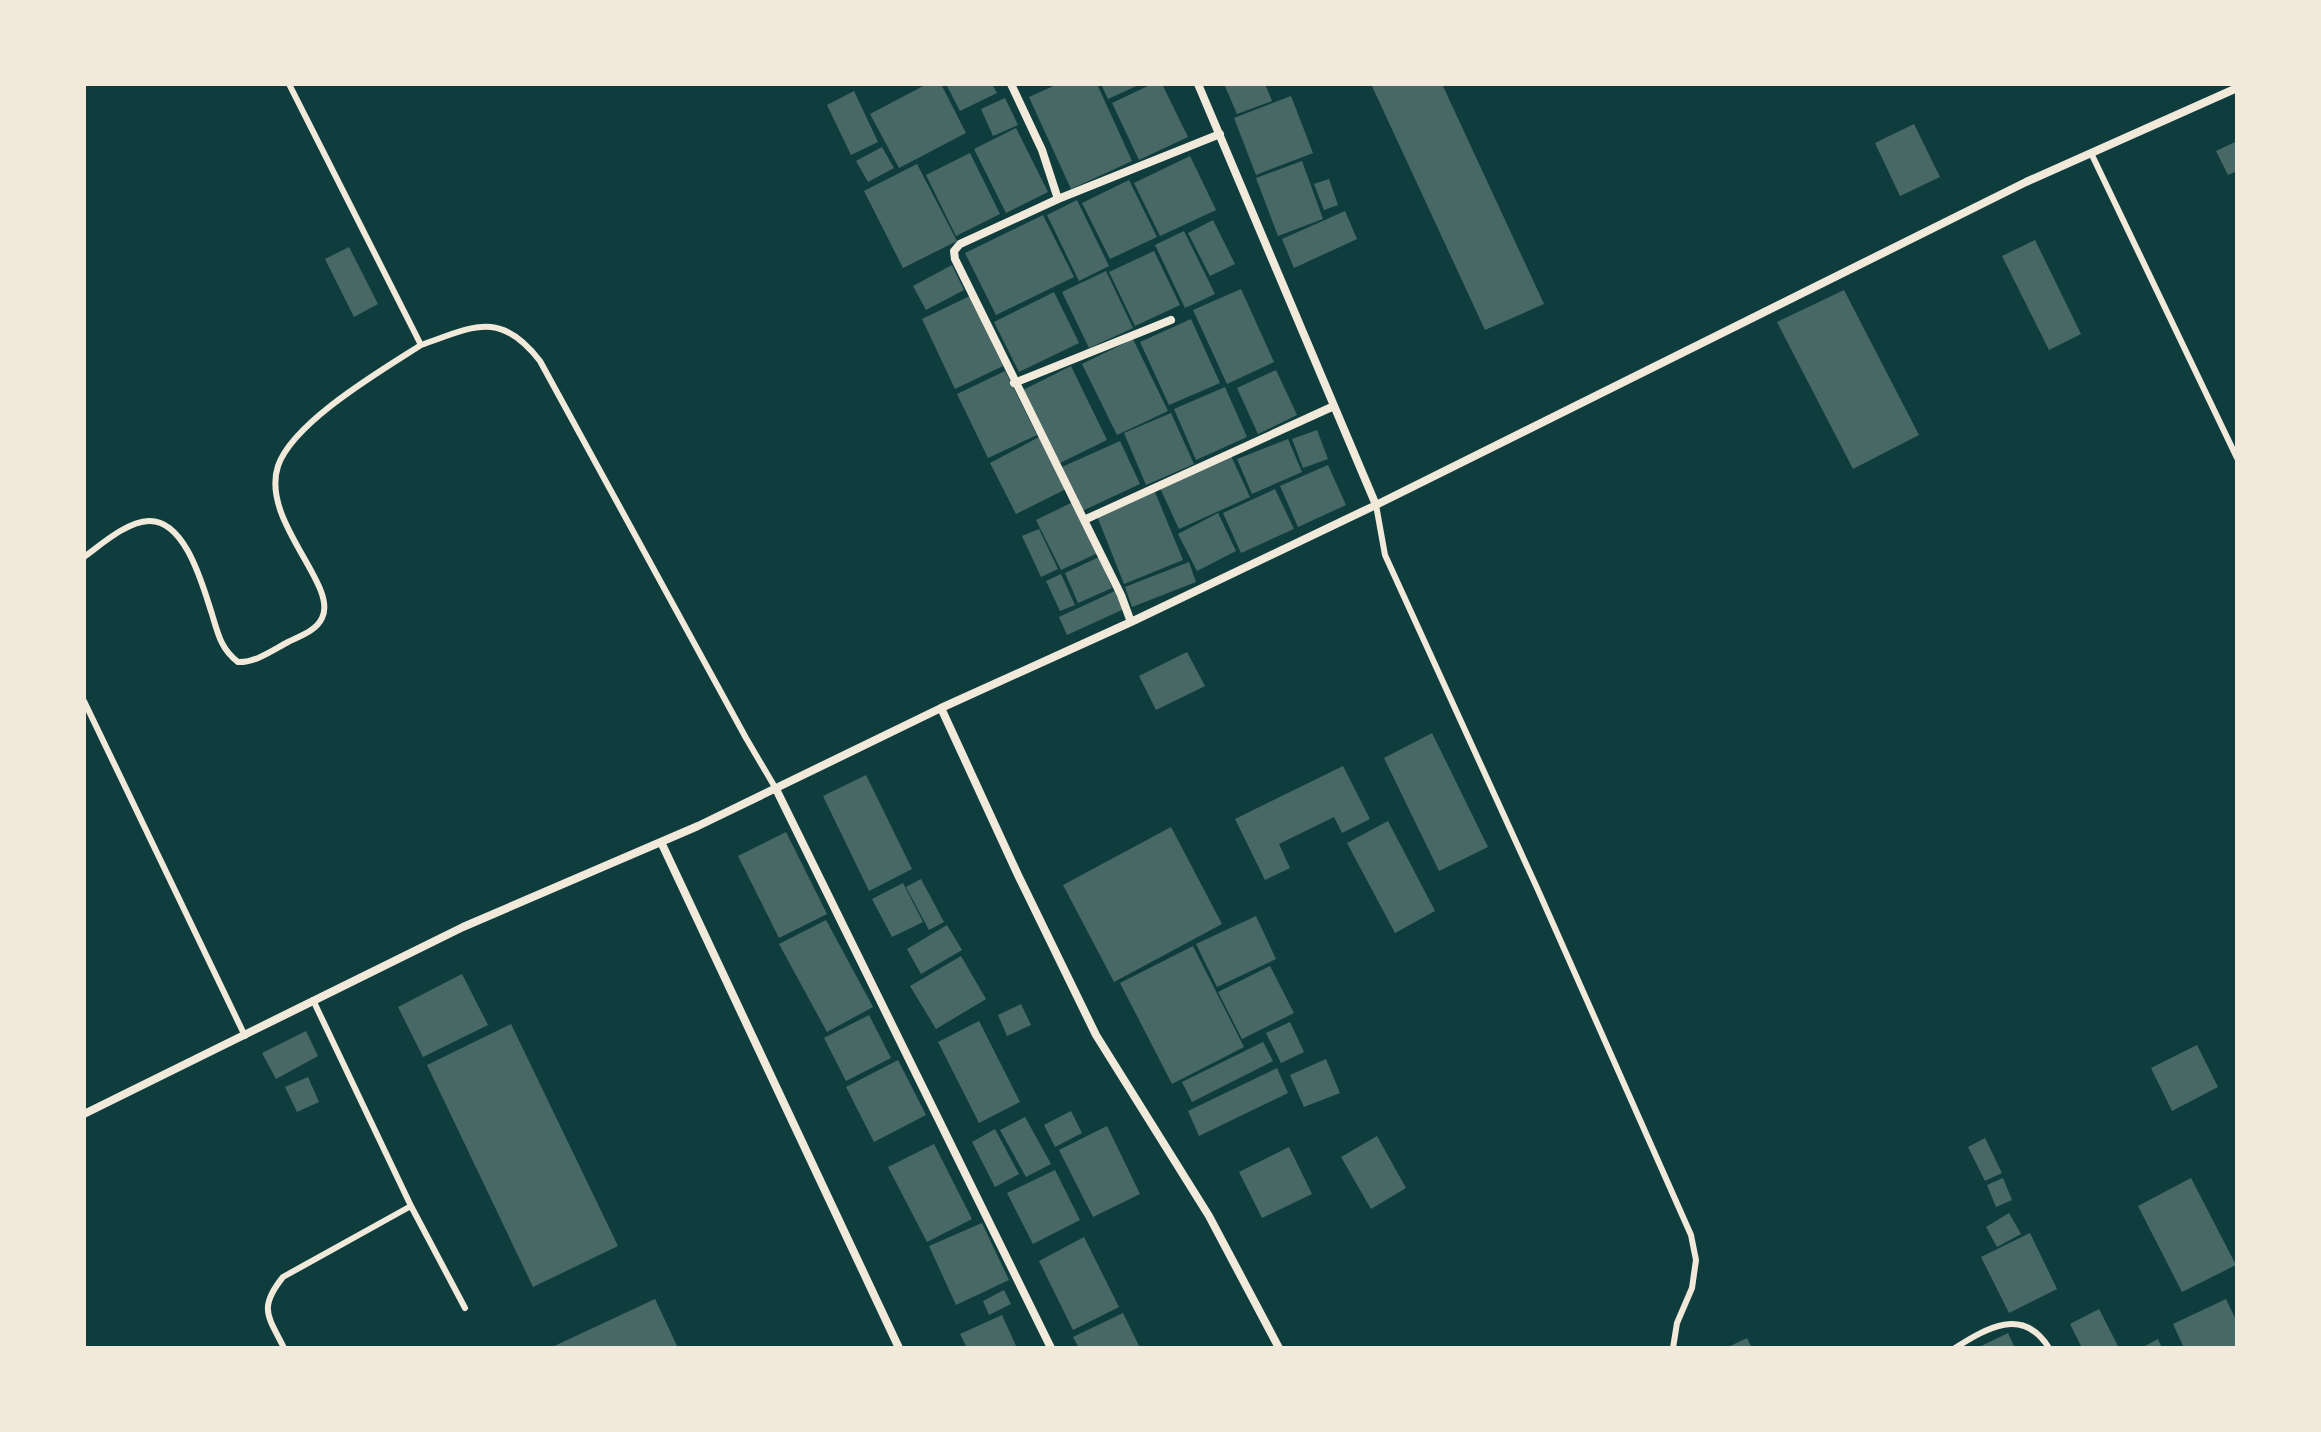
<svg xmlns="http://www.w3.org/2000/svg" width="2321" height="1432" viewBox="0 0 2321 1432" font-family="Cabin,sans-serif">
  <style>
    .building { fill: #486865 }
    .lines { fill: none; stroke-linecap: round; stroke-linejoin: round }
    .service { stroke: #f1e9da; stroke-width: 6 }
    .minor { stroke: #f1e9da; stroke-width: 8 }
  </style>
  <rect width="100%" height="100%" fill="#0f3d3e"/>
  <!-- building -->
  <path class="building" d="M927 84H941L966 133 899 168 870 114Z
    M946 84H992L997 93 960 111Z
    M1058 84H1097L1132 161 1071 189 1029 97Z
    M1101 84H1141L1108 99Z
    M1152 84H1162L1188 137 1139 160 1112 103Z
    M1224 84H1265L1272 101 1237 114Z
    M1371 84H1442L1544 304 1485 330Z
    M854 91 878 142 851 155 827 105Z
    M1291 96 1313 153 1256 175 1234 118Z
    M1005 98 1018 125 993 136 981 109Z
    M1914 124 1940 177 1900 196 1875 143Z
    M1016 128 1048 192 1006 213 974 149Z
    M2237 141V171L2228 175 2216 151Z
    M882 147 894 168 868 182 856 161Z
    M970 153 1000 214 956 236 926 175Z
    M1190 156 1216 210 1160 236 1134 183Z
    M1302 161 1323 219 1278 236 1256 178Z
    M917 164 957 241 903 268 864 191Z
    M1329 179 1338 205 1324 210 1314 184Z
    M1129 180 1157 237 1110 259 1082 203Z
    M1077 200 1109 266 1079 281 1047 215Z
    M1345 211 1357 239 1294 268 1282 239Z
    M1043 215 1074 277 996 315 965 253Z
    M1213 220 1235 264 1210 276 1188 233Z
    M1184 231 1215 294 1185 308 1155 245Z
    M2035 240 2081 334 2049 350 2002 256Z
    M349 247 378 304 354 317 325 259Z
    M1154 251 1180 305 1135 326 1109 272Z
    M952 265 964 290 926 310 913 286Z
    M1106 271 1133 328 1089 348 1062 292Z
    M1241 289 1274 362 1227 384 1193 310Z
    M1844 290 1919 435 1853 469 1777 322Z
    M1054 292 1079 343 1019 372 994 322Z
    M970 296 1003 366 955 389 922 319Z
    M1191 319 1220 383 1169 405 1140 342Z
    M1133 339 1168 411 1117 435 1082 364Z
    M1071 366 1107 440 1058 464 1023 390Z
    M1276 370 1297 415 1258 434 1237 388Z
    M1005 371 1037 435 988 458 957 394Z
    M1225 387 1247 437 1196 460 1174 409Z
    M1171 413 1194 464 1146 485 1124 433Z
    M1317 430 1328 459 1303 468 1292 439Z
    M1039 437 1066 489 1016 514 990 463Z
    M1288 439 1302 472 1252 494 1237 459Z
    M1120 441 1140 484 1082 511 1062 467Z
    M1231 456 1250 497 1179 529 1160 488Z
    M1328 465 1346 505 1298 527 1280 486Z
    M1275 489 1294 529 1241 553 1223 513Z
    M1155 492 1183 560 1124 584 1097 516Z
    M1073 502 1098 553 1061 570 1036 520Z
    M1218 513 1236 551 1197 571 1178 534Z
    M1039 529 1058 569 1041 577 1022 536Z
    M1099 557 1112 588 1078 603 1065 573Z
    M1189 562 1196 582 1132 607 1125 587Z
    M1061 574 1075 605 1060 611 1046 581Z
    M1115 591 1124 609 1067 635 1059 617Z
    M1187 652 1205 686 1156 710 1139 676Z
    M1432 733 1488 847 1439 871 1384 758Z
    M1343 766 1370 819 1342 833 1334 817 1279 844 1290 868 1265 880 1235 819Z
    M866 775 912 869 869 891 823 796Z
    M1388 821 1435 911 1395 933 1347 843Z
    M1171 827 1222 924 1114 982 1063 885Z
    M786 832 827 914 779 938 738 856Z
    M921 879 944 922 929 930 906 887Z
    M903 883 923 922 892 937 872 899Z
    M1256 916 1276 959 1217 987 1196 944Z
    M826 920 873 1007 827 1032 779 944Z
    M947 925 962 950 921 974 907 949Z
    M1193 946 1244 1047 1172 1084 1120 983Z
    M961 956 986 999 936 1029 910 986Z
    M1270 966 1294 1013 1242 1039 1218 992Z
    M462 974 488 1025 423 1057 398 1007Z
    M1021 1004 1031 1025 1007 1036 998 1015Z
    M869 1015 891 1058 846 1081 824 1038Z
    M979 1021 1020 1102 979 1123 938 1042Z
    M1290 1022 1304 1052 1281 1063 1266 1033Z
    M511 1024 618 1246 533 1287 427 1065Z
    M306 1031 318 1056 276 1079 262 1053Z
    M1263 1042 1273 1061 1192 1102 1182 1082Z
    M2197 1045 2218 1087 2172 1111 2151 1068Z
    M1326 1059 1340 1093 1304 1107 1290 1075Z
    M898 1060 926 1115 874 1142 846 1087Z
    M1277 1068 1288 1093 1199 1136 1188 1111Z
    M308 1077 319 1102 297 1112 285 1087Z
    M1071 1111 1082 1133 1055 1147 1044 1125Z
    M1025 1117 1051 1164 1026 1177 1000 1130Z
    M1107 1126 1140 1194 1093 1217 1059 1150Z
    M995 1129 1019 1174 995 1187 972 1142Z
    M1377 1136 1406 1188 1371 1209 1341 1157Z
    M1985 1138 2002 1173 1985 1181 1968 1147Z
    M934 1144 972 1219 927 1242 888 1167Z
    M1289 1147 1312 1194 1262 1218 1239 1172Z
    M1055 1170 1080 1220 1033 1244 1007 1193Z
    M2003 1178 2012 1200 1996 1207 1987 1185Z
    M2191 1178 2236 1265 2182 1292 2138 1206Z
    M2009 1213 2021 1234 1997 1247 1986 1227Z
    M982 1223 1009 1280 956 1305 929 1246Z
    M2030 1233 2057 1289 2009 1313 1981 1257Z
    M1084 1237 1119 1307 1073 1330 1039 1261Z
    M1004 1290 1011 1304 989 1315 983 1301Z
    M655 1299 678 1348H550Z
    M2226 1299 2237 1322V1348H2184L2173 1324Z
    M2099 1309 2119 1348H2082L2070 1324Z
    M1123 1313 1140 1348H1079L1073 1337Z
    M1002 1315 1017 1348H967L960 1334Z
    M2008 1333 2015 1348H1977Z
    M1747 1338 1752 1348H1726Z
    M2158 1339 2162 1348H2141Z"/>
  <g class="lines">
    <!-- service -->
    <path class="service" d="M289 84 421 345C473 327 500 309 540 361L746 738 776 789
      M2091 153 2237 458
      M1376 505 1385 555 1538 890 1691 1235 1696 1260 1692 1288 1677 1323 1673 1348
      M84 557C102 544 126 522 149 521 186 520 203 587 212 614 218 634 221 649 238 662 255 663 273 650 288 642 300 636 316 631 322 618 339 585 260 521 278 466 293 422 382 370 421 345
      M84 701 245 1036
      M313 1000 411 1206 465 1308
      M284 1348C268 1316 258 1308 283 1277L411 1206
      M1955 1348C1987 1328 2023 1306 2049 1348"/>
    <!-- minor -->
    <path class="minor" d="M1011 84 1042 150 1058 199 960 244 954 251 955 259 1121 595 1131 622
      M1198 84 1376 505
      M1058 199 1220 134
      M1014 383 1171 320
      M1084 520 1334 406
      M941 708 1018 875 1096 1035 1209 1216 1279 1348
      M776 789 1051 1348
      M661 842 899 1348
      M84 1114 463 927 698 826 941 708 1131 622 1376 505 2026 182 2237 88"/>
  </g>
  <!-- border -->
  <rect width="2321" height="1432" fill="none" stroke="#f1e9da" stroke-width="172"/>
</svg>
